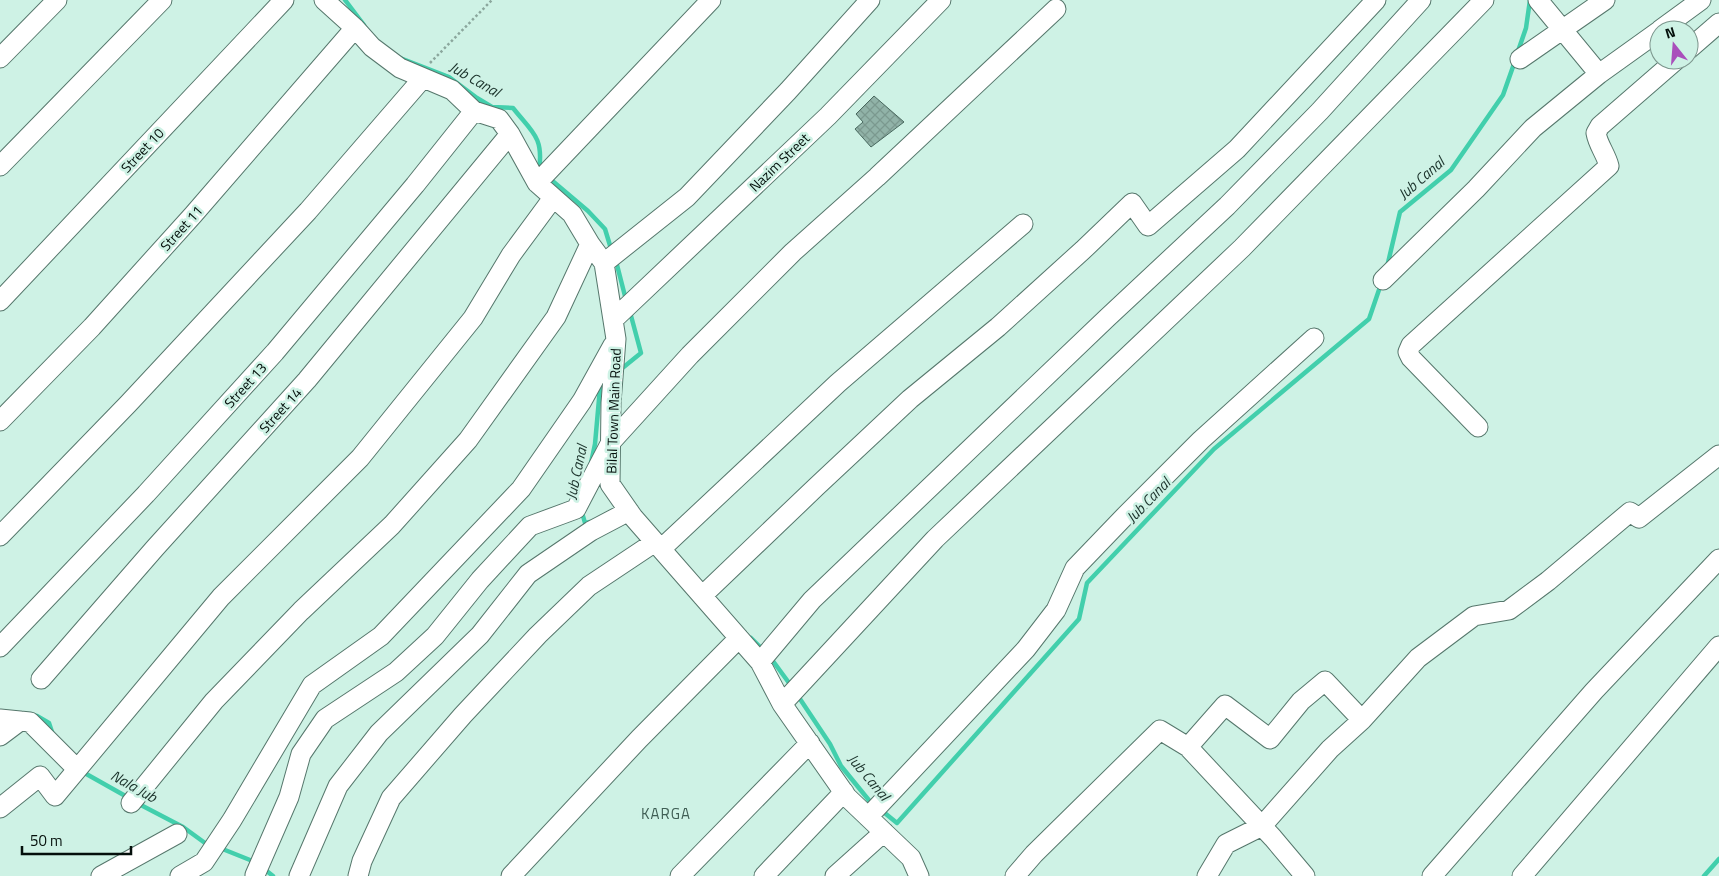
<svg xmlns="http://www.w3.org/2000/svg" width="1719" height="876" viewBox="0 0 1719 876" font-family="'Titillium Web',sans-serif">
  <style>
    .lines { fill: none; stroke-linecap: round; stroke-linejoin: round }
    .stream { stroke: #42cfac; stroke-width: 4.5 }
    .building { fill: url(#building-cross-hatch); stroke: #49695f }
    .minor-casing { stroke: #56776c; stroke-width: 21 }
    .path { stroke: #8ba79d; stroke-width: 2.5; stroke-dasharray: 2.5 2.5; stroke-linecap: butt }
    .minor { stroke: #fff; stroke-width: 19 }
    .labels { text-anchor: middle; dominant-baseline: central; stroke-width: 5; stroke-linejoin: round; paint-order: stroke }
    .street-label { font-size: 14px; fill: #040f0b; stroke: #cef2e5 }
    .water-label { font-size: 15px; font-style: italic; fill: #1a312a; stroke: #cef2e5 }
    .neighbourhood-label { font-size: 15px; letter-spacing: 1px; fill: #3f5e54; stroke: #cef2e5 }
  </style>
  <defs>
    <pattern id="building-cross-hatch" width="8" height="8" patternUnits="userSpaceOnUse" patternTransform="scale(1.25)"><rect width="8" height="8" fill="#91b3a8"/><path d="M0 0l8 8M0 8l8-8" fill="none" stroke="#7b998f"/></pattern>
  </defs>
  <rect width="100%" height="100%" fill="#cef2e5"/>
  <g class="lines">
    <!-- stream -->
    <path class="stream" d="M345 0 364 25
      M1517 54 1526 28 1530 0
      M400 58 449 77 477 98 492 107 513 108C532 132 544 137 539 170L541 171
      M549 178 588 211 605 229 612 252
      M616 261 626 300
      M1387 267 1400 212 1451 170 1503 95 1515 61
      M620 370 641 353 630 312
      M591 463 595 444 600 388 607 382
      M581 509 585 523 590 522
      M751 638 763 650
      M770 657 792 687
      M798 696 830 744 841 766 872 804
      M31 715 37 716 49 723 53 735
      M81 771 129 798
      M137 803 183 827 205 843 210 845
      M881 810 897 823 1079 619 1087 583 1214 449 1369 319 1381 284
      M220 848 255 862
      M263 868 273 876
      M1704 876 1719 859"/>
  </g>
  <!-- building -->
  <path class="building" d="M874 96 904 122 871 147 855 129 863 122 856 114Z"/>
  <g class="lines">
    <!-- minor casing -->
    <g class="minor-casing">
      <path id="minor" d="M324 0 355 28 372 47 400 68 452 90 474 111 499 119 510 134 537 183 572 214 590 244 604 263 616 339 611 403 610 484 633 517 760 662 782 704 847 797 911 858 919 876
        M1538 0 1599 74
        M1660 30 1701 0
        M1689 49 1719 23
        M0 58 57 0
        M1520 59 1605 0
        M0 166 162 0
        M537 183 711 0
        M604 263 687 197 788 91 870 0
        M1383 280 1476 189 1533 128 1599 74 1659 31
        M0 301 284 0
        M613 320 828 116 941 0
        M0 421 92 327 193 215 355 28
        M1478 427 1411 358 1408 352 1411 345 1609 166C1606 154 1598 145 1596 133L1600 126 1676 60
        M0 536 128 404 308 211 423 78
        M661 549 838 383 1023 224
        M702 596 816 487 910 399 998 327 1083 250 1132 203 1148 226 1237 149 1376 0
        M0 647 146 494 275 352 415 185 474 111
        M760 662 812 600 1107 318 1227 206 1320 111 1421 0
        M41 679 155 548 307 380 510 134
        M782 704 935 539 1242 248 1484 0
        M0 719 30 722 77 769
        M0 736 20 721
        M1188 747 1273 838 1305 876
        M131 803 214 701 301 611 392 525 468 440 556 317 590 244
        M0 808 40 776 55 796 221 597 360 458 473 318 511 255 553 198
        M868 817 1026 649 1056 610 1075 568 1124 517 1201 440 1314 338
        M255 875 289 797 301 754 325 719 396 672 435 636 480 580 530 526 576 509 611 442 690 355 793 252 877 177 1056 9
        M101 876 177 834
        M180 876 204 862 232 820 312 685 381 636 521 489 582 401 613 345
        M299 876 338 786 379 733 480 635 528 574 591 531 629 511
        M358 876 362 861 391 798 463 715 538 635 589 586 655 542
        M511 876 639 739 739 638
        M680 876 810 743
        M764 876 844 792
        M835 876 884 832
        M1015 876 1034 854 1160 730 1188 747 1225 705 1270 739 1301 701 1325 681 1362 720 1418 658 1474 616 1509 610 1548 581 1630 512 1639 518 1719 455
        M1207 876 1226 844 1262 826 1330 749 1362 720
        M1432 876 1594 691 1719 559
        M1522 876 1719 646"/>
    </g>
    <!-- path -->
    <path class="path" d="M430 63 492 0"/>
    <!-- minor -->
    <use href="#minor" class="minor"/>
  </g>
  <g class="labels">
    <!-- street labels -->
    <g class="street-label">
      <text transform="translate(142 150) rotate(-47)">Street 10</text>
      <text transform="translate(779 162) rotate(-44)">Nazim Street</text>
      <text transform="translate(181 228) rotate(-48)">Street 11</text>
      <text transform="translate(245 385) rotate(-48)">Street 13</text>
      <text transform="translate(280 410) rotate(-48)">Street 14</text>
      <text transform="translate(613 411) rotate(-88)">Bilal Town Main Road</text>
    </g>
    <!-- water labels -->
    <g class="water-label">
      <text transform="translate(475 79) rotate(30)">Jub Canal</text>
      <text transform="translate(1421 178) rotate(-41)">Jub Canal</text>
      <text transform="translate(576 472) rotate(-78)">Jub Canal</text>
      <text transform="translate(1148 500) rotate(-46)">Jub Canal</text>
      <text transform="translate(869 777) rotate(50)">Jub Canal</text>
      <text transform="translate(134 786) rotate(29)">Nala Jub</text>
    </g>
    <!-- neighbourhood labels -->
    <g class="neighbourhood-label">
      <text x="666" y="813">KARGA</text>
    </g>
  </g>
  <!-- north arrow -->
  <g transform="translate(1674 45) rotate(343)"><circle r="24" fill="#cef2e5" stroke="#7d978e"/>
  <path d="M0-4L9 19L0 12L-9 19Z" fill="#a94fbb"/>
  <text y="-8" font-size="14" font-weight="bold" text-anchor="middle" fill="#040f0b">N</text>
  </g>
  <!-- scale -->
  <path d="M22 846v8h109v-8" fill="none" stroke="#040f0b" stroke-width="2.5"/>
  <text x="30" y="846" font-size="15" fill="#040f0b" stroke="#cef2e5" stroke-width="4" paint-order="stroke">50 m</text>
</svg>
